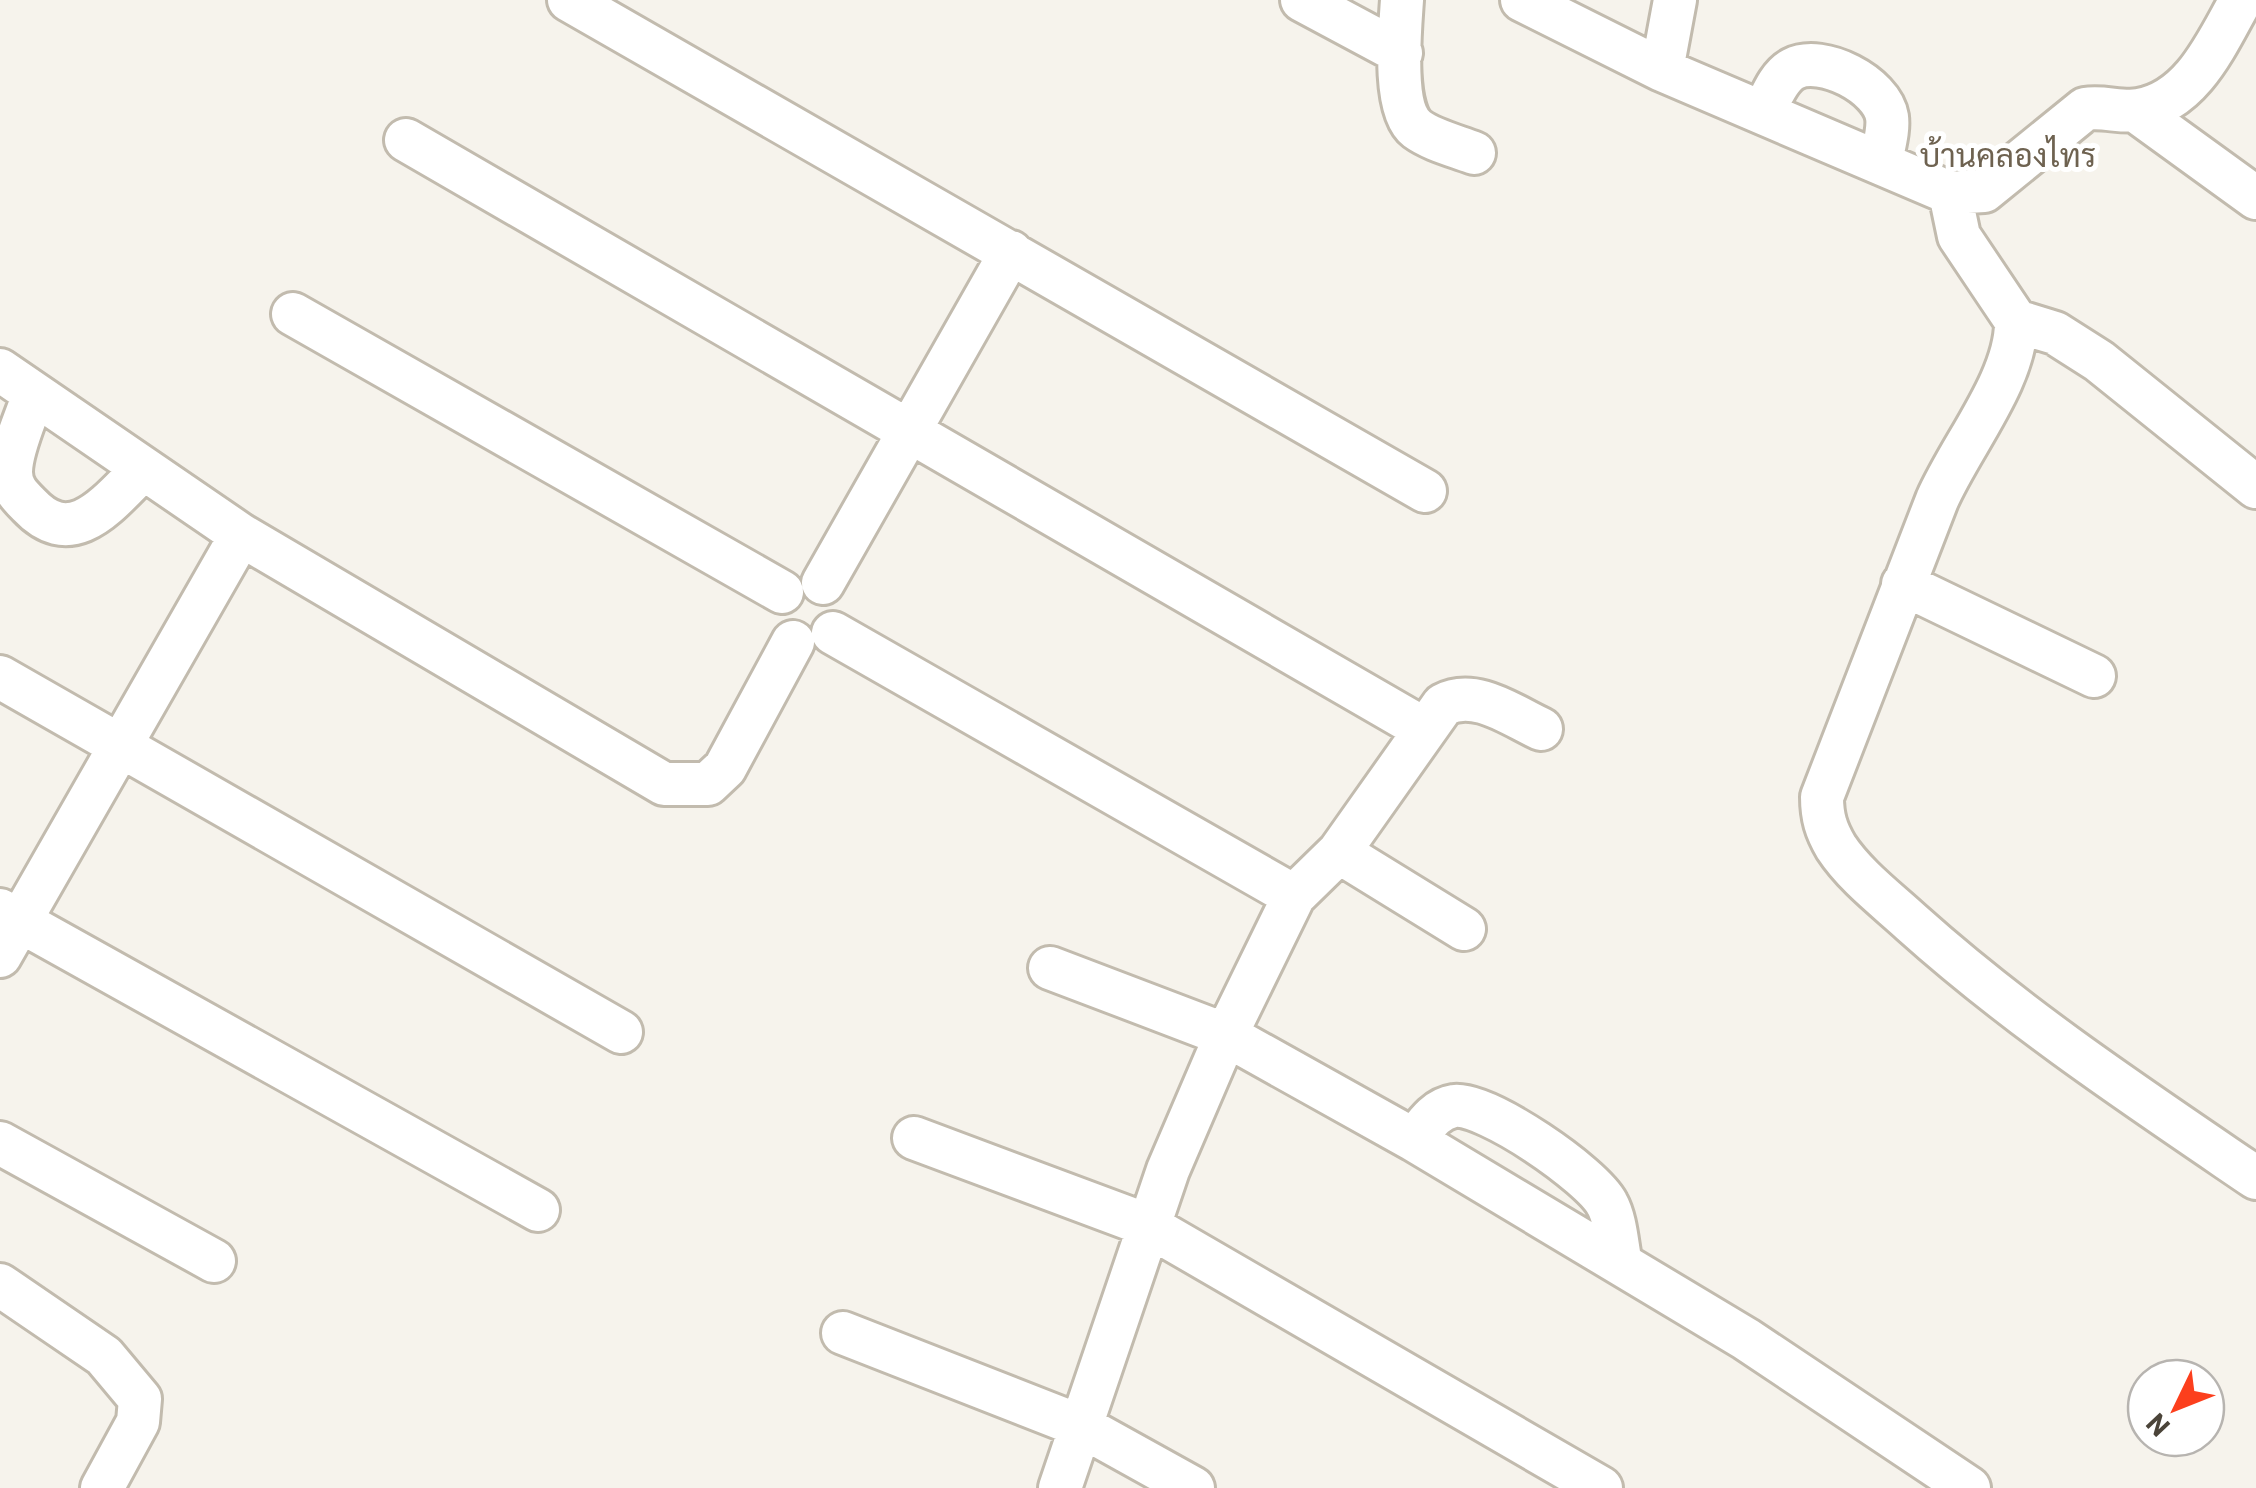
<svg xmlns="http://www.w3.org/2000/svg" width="2256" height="1488" viewBox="0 0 2256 1488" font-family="Barlow,Sarabun,sans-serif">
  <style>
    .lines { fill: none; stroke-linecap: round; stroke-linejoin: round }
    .minor-casing { stroke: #c2bbae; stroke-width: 48 }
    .minor { stroke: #fff; stroke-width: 42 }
    .labels { text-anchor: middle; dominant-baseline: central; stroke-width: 10; stroke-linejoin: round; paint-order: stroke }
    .quarter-label { font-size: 32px; fill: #6e6250; stroke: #fff }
  </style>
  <rect width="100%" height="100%" fill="#f6f3ec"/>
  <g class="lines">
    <!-- minor casing -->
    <g class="minor-casing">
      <path id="minor" d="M569 0 1425 491
        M1302 0 1401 53
        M1402 0C1400 30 1392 110 1417 129 1432 140 1456 146 1474 153
        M1522 0 1662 70 1950 193 1984 191 2085 109C2104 106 2121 113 2139 110 2193 101 2217 42 2241 0
        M1662 70 1675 0
        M2136 111 2256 198
        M1763 113C1771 98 1778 77 1793 69 1822 54 1882 85 1887 117 1889 131 1883 149 1881 163
        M406 140 1424 729
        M1950 193 1959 236 2016 321 2055 333 2099 361 2256 487
        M293 314 782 592
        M2016 321C2017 379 1961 445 1937 500L1822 797C1822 817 1826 830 1836 847 1855 876 1887 900 1912 923 2019 1019 2137 1097 2256 1178
        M0 370 241 535 664 784H708L725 768 793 642
        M33 396C26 418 11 449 11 472 11 487 19 495 29 505 73 552 109 502 143 469
        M823 583 1011 252
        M1903 584 2094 676
        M833 633 1294 896
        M0 677 621 1032
        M1339 852 1464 929
        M0 910 538 1210
        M0 956 241 535
        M1050 968 1226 1035 1414 1140 1746 1339 1969 1488
        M914 1138 1147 1225 1601 1488
        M1414 1140C1425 1126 1435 1109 1454 1106 1486 1102 1592 1175 1607 1204 1616 1220 1617 1246 1621 1264
        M0 1143 214 1261
        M0 1285 104 1356 140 1399 138 1422 102 1488
        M843 1333 1083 1427 1193 1488
        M1060 1488 1168 1170 1226 1035 1294 896 1339 852 1443 705C1475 688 1511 715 1541 729"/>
    </g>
    <!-- minor -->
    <use href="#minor" class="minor"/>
  </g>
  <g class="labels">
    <!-- quarter labels -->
    <g class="quarter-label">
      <text x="2008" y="154">บ้านคลองไทร</text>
    </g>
  </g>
  <!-- north arrow -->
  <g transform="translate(2176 1408) rotate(227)"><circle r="48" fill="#ffffff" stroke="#b7b4b0" stroke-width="2.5"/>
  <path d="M0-8L18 38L0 25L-18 38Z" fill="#fc3f1d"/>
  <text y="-15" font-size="28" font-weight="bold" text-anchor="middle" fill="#4b4439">N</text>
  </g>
</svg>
